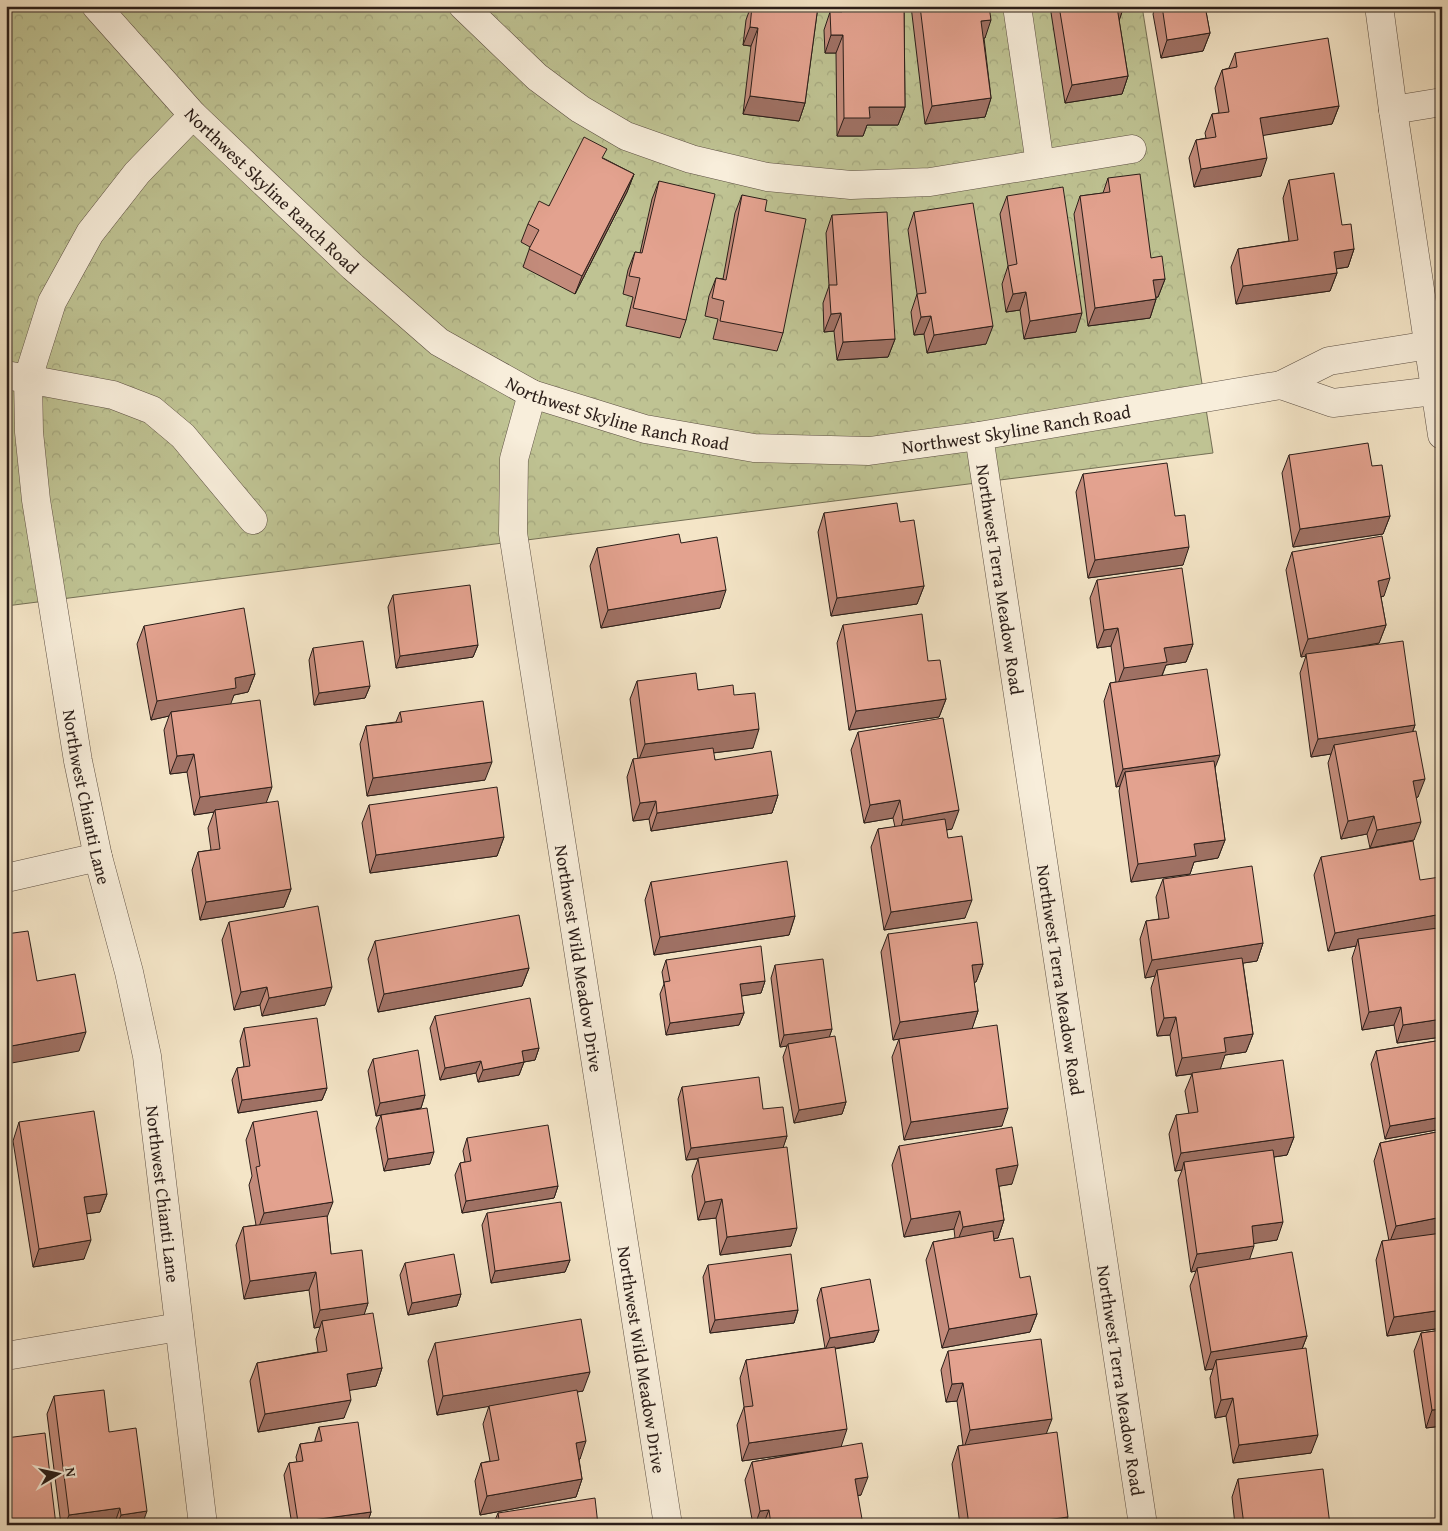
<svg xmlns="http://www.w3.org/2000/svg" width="1448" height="1531" viewBox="0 0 1448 1531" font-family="'Gentium Book Plus',serif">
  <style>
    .forest { fill: url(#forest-crowns); stroke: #757056 }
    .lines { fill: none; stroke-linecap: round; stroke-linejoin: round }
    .minor-casing { stroke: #5d5044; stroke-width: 29 }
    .minor { stroke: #f8eedb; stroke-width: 28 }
    .wall { fill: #c38b7b; stroke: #2b1e19 }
    .shaded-wall { fill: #9f7164; stroke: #2b1e19 }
    .building { fill: #e3a28f; stroke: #2b1e19 }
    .labels { text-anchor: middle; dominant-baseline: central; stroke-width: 5; stroke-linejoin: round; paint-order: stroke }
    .street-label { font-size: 18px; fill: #2b1e19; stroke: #f8eedb }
  </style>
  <defs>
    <pattern id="forest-crowns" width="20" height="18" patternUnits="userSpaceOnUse" patternTransform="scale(1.25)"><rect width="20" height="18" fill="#bfc393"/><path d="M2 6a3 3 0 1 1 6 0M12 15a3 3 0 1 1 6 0" fill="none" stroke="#a4a77e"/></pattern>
  </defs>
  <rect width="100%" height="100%" fill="#f4e5c7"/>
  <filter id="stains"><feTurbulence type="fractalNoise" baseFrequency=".004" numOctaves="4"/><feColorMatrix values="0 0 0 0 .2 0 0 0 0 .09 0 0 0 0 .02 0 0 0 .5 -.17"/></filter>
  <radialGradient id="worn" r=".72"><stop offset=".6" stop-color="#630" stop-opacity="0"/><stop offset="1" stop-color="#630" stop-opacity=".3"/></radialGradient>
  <!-- forest -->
  <path class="forest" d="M6 6H1142L1213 453 6 606Z"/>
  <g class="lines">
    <!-- minor casing -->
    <g class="minor-casing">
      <g id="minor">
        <path id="s1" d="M96 6 193 115 353 267 439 342 532 394 645 429 754 448 869 451 979 436 1281 385 1329 361 1442 343"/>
        <path d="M463 6 537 77 580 109 626 136 691 159 767 177 851 185 930 182 1132 149"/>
        <path d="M1017 6 1040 164"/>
        <path d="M1379 6 1393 110 1442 435"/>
        <path d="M1393 110 1442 102"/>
        <path id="s2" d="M193 115 137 173 90 233 52 302 28 378 29 432 36 500 78 761 98 857 129 972 147 1056 203 1525"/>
        <path d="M6 375 113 395 152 410 183 436 253 520"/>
        <path d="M1281 385 1333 403 1442 390"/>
        <path id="s3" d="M532 394 514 459 513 533 668 1525"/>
        <path id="s4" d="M979 436 1143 1525"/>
        <path d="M6 878 98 857"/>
        <path d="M6 1356 179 1327"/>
      </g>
    </g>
    <!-- minor -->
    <use href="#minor" class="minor"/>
  </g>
  <!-- wall -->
  <path class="wall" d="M751 6H818L805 103 799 121 743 114 751 46 743 45 746 20Z
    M836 6H904L905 107 898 125H867L863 136H837L836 53H825L824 30 830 12H836Z
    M911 6H989L985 38H984L991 98 985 117 925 124Z
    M1050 6H1124L1119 20 1128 76 1122 94 1065 103Z
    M1156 6H1205L1210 33 1203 51 1161 58 1153 14Z
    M1235 53 1339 106 1332 124 1263 135 1261 176 1194 187 1189 158 1196 140 1206 138 1205 133 1212 114 1219 113 1215 88 1222 70 1229 68Z
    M603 158 634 174 627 192 575 294 523 267 530 247 521 242 528 224Z
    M1108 178 1151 258 1165 279 1158 297H1156V299L1150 318 1088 326 1074 214 1080 196 1103 193Z
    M1289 180 1342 225 1354 249 1348 267 1336 269 1337 273 1330 291 1236 304 1231 267 1238 249 1289 241 1283 198Z
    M659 181 686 320 680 338 626 326 633 297 623 294 628 270 635 252 640 253 652 199Z
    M742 195 765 211 783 333 777 351 713 339 718 319 705 316 709 296 716 278 723 279 735 213Z
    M1007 196 1076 332 1024 339 1020 310 1006 312 1002 284 1008 266 1000 214Z
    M914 212 986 344 927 353 924 334 914 335 911 312 917 294 908 230Z
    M832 215 895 339 888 357 837 360 834 331 824 332 823 303 829 286 826 233Z
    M1289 455 1372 466 1390 516 1383 534 1293 547 1282 473Z
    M1083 474 1175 516 1183 565 1088 578 1076 492Z
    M824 513 900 522 924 586 917 604 831 616 818 532Z
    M681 543 720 608 601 628 590 566 597 548Z
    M1292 552 1384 596 1381 597 1386 625 1379 643 1357 647 1415 725 1413 731 1418 797 1416 798 1414 840 1370 848 1367 834 1341 839 1328 763 1331 754 1311 757 1300 673 1306 656 1301 657 1286 570Z
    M1097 580 1193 644 1186 662 1166 665 1162 676 1215 768 1225 840 1218 858 1194 862 1190 874 1131 882 1119 791 1120 786 1116 787 1104 701 1110 683 1116 682 1111 646 1097 648 1090 598Z
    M393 595 478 645 473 657 396 668 388 607Z
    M843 625 928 661 946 699 939 717 849 730 837 643Z
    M144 626 255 674 248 692 234 695 230 704 266 802 291 889 284 907 200 920 192 870 198 852 211 850 208 828 214 812 194 815 187 772 170 774 164 730 169 716 151 720 137 644Z
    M313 648 370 686 365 698 314 705 309 660Z
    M637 681 734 695 753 748 713 753 715 760 778 795 772 813 651 831 649 819 633 821 627 777 633 759H638L630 699Z
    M400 712 485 780 367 796 360 744 366 726 396 722Z
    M858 732 952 829 946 830 965 918 884 930 871 847 878 829 895 827 893 818 864 823 851 750Z
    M369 805 504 837 497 856 370 873 362 823Z
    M1321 857 1442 886V927L1440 931H1438L1441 948H1442V1037L1397 1043 1394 1025 1362 1030 1352 958 1356 946 1328 951 1314 875Z
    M1163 879 1263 943 1257 961 1243 963 1253 1034 1246 1052 1225 1055 1220 1069 1294 1137 1287 1155 1274 1157 1277 1240 1254 1243 1249 1259 1307 1336 1302 1349 1311 1453 1233 1463 1226 1416 1215 1418 1210 1378 1213 1369 1205 1370 1190 1286 1196 1271 1191 1272 1178 1180 1182 1170 1175 1171 1169 1134 1176 1115 1189 1114 1185 1091 1192 1074 1176 1076 1170 1035 1157 1036 1151 988 1155 976 1145 978 1140 939 1146 921 1159 919 1156 897Z
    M651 882 795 916 789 935 654 955 645 900Z
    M229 922 325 1005 262 1016 260 1005 234 1010 222 940Z
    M888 934 983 964 976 982H974L978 1011 972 1028 1002 1126 904 1140 892 1057 899 1039 893 1040 881 952Z
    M375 941 529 968 522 986 378 1012 368 959Z
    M666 960 765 981 761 993 741 996 744 1013 739 1025 666 1035 660 994 664 984 662 972Z
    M775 965 832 1029 829 1037 846 1102 842 1114 794 1123 783 1057 787 1046 780 1047 771 978Z
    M435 1016 539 1048 535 1060 524 1062 519 1075 478 1082 476 1073 440 1080 430 1028Z
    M244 1028 327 1088 322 1100 238 1113 232 1080 237 1068 244 1067 240 1041Z
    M1442 1040V1129L1385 1139 1371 1064 1376 1051Z
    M373 1059 425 1095 421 1108 376 1116 368 1071Z
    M682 1087 763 1109 787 1136 783 1147 791 1246 720 1255 716 1218 698 1220 692 1176 698 1159 686 1160 678 1099Z
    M381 1115 430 1164 384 1171 376 1128Z
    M19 1122 107 1194 100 1212 86 1214 84 1259 33 1267 13 1141Z
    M253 1122 327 1218 331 1254 368 1303 364 1314 382 1368 376 1386 349 1390 344 1418 258 1432 250 1381 257 1363 318 1352 316 1339 320 1327 314 1328 309 1290 244 1299 236 1245 243 1227 256 1225 249 1185 252 1176 246 1140Z
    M1442 1131V1328L1387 1336 1376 1260 1382 1241H1389L1374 1161 1380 1143Z
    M467 1138 558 1186 554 1198 462 1213 455 1175 460 1163 465 1162 463 1151Z
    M899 1146 1012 1184 999 1186 1004 1220 998 1238H994V1241L1020 1278 1037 1314 1030 1332 942 1348 926 1260 933 1242 955 1238 954 1229 904 1237 892 1165Z
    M487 1213 570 1260 565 1272 491 1283 482 1225Z
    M405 1263 461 1294 457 1306 408 1315 400 1275Z
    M708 1265 798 1310 794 1323 710 1333 703 1277Z
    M821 1288 879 1330 874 1342 835 1349 841 1446 861 1495 857 1496 860 1525H753L745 1480 752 1462 813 1451 742 1461 737 1425 744 1407 740 1378 746 1360 825 1348 817 1300Z
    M1442 1330V1426L1426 1428 1414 1351 1421 1333Z
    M435 1343 583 1391 577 1392 580 1459H579L582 1479 576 1497 480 1515 475 1481 481 1463 490 1461 483 1424 489 1406 437 1415 428 1361Z
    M948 1351 1047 1434 1065 1525H960L952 1464 958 1446 963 1445 957 1401 946 1402 941 1370Z
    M54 1396 109 1432 142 1525H61L47 1414Z
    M319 1427 371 1512 367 1524 389 1525H292L284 1475 289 1463 297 1462 296 1457 300 1444 315 1442V1440Z
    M1238 1479 1330 1525H1235L1232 1497Z
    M498 1513 598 1525H493Z"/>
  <!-- shaded-wall -->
  <path class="shaded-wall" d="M1124 6 1118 24 1117 7Z
    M991 20 985 38 975 39 981 21Z
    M750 27 758 28 751 46 743 45Z
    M1210 33 1203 51 1161 58 1167 40Z
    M831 35H843L836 53H825Z
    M1128 76 1122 94 1065 103 1072 85Z
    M750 96 805 103 799 121 743 114Z
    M991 98 985 117 925 124 932 106Z
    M1339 106 1332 124 1254 137 1260 118Z
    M869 107H905L898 125H867L863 136H837L844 118Z
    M1267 158 1261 176 1194 187 1201 169Z
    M634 174 627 192 575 294 582 276Z
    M1354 249 1348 267 1327 270 1334 252Z
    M1337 273 1330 291 1236 304 1243 286Z
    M1165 279 1158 297 1147 298 1153 280Z
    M1026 292 1020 310 1006 312 1013 294Z
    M1156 299 1150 318 1088 326 1095 308Z
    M841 313 834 331 824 332 831 314Z
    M1082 313 1076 332 1024 339 1030 321Z
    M931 316 924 334 914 335 921 317Z
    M993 326 986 344 927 353 934 335Z
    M895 339 888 357 837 360 843 342Z
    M1390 516 1383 534 1293 547 1300 529Z
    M1189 547 1183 565 1088 578 1095 560Z
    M1390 578 1384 596 1371 599 1378 581Z
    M924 586 917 604 831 616 837 598Z
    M726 590 720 608 601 628 608 610Z
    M1386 625 1379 643 1306 656V654V656L1301 657 1308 639Z
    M1118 628 1111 646 1097 648 1104 630Z
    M1193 644 1186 662 1166 665 1160 680 1117 686 1124 668 1164 648Z
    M478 645 473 657 396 668 400 656Z
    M255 674 248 692 234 695 230 706 171 712 169 716 151 720 157 701 235 678Z
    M370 686 365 698 314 705 319 693Z
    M946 699 939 717 849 730 856 711Z
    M1415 725 1408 743 1334 745 1331 754 1311 757 1318 739Z
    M759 729 753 748 638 762 645 744Z
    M194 754 187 772 170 774 177 756Z
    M1220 755 1213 773 1125 772 1120 786 1116 787 1123 769Z
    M492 762 485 780 367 796 373 778Z
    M6 766H9L6 774Z
    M1425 779 1418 797 1407 800 1413 781Z
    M272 787 265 806 215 810 214 812 194 815 200 797Z
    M778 795 772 813 651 831 657 813Z
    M900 800 893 818 864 823 870 805Z
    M656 801 649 819 633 821 640 803Z
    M959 810 952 829 897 838 903 820Z
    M1374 816 1367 834 1341 839 1348 821Z
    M1421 822 1414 840 1370 848 1377 830Z
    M504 837 497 856 370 873 376 855Z
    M1225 840 1218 858 1194 862 1190 874 1131 882 1138 864 1194 844Z
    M291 889 284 907 200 920 206 902Z
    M972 900 965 918 884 930 891 912Z
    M1442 914V927L1440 931 1359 946 1358 939 1356 946 1328 951 1335 933Z
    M795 916 789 935 654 955 660 937Z
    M1263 943 1257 961 1158 976 1157 970 1155 976 1145 978 1152 960Z
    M983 964 976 982 965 984 972 965Z
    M529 968 522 986 378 1012 384 994Z
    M765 981 761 993 735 997 740 984Z
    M267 987 260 1005 234 1010 241 992Z
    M332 987 325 1005 262 1016 269 998Z
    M1401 1007 1394 1025 1362 1030 1369 1012Z
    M978 1011 972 1029 893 1040 900 1022Z
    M744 1013 739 1025 666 1035 670 1023Z
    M1176 1017 1170 1035 1157 1036 1164 1018Z
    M1442 1019V1037L1397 1043 1403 1025Z
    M832 1029 828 1041 788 1044 787 1046 780 1047 784 1035Z
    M86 1032 79 1051 6 1064V1047Z
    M1253 1034 1246 1052 1225 1055 1220 1070 1176 1076 1182 1058 1224 1038Z
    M539 1048 535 1060 518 1063 522 1051Z
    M481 1061 476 1073 440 1080 445 1068Z
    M524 1062 519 1075 478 1082 483 1070Z
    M327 1088 322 1100 238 1113 242 1100Z
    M425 1095 421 1108 376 1116 380 1103Z
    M846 1102 842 1114 794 1123 799 1110Z
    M1008 1108 1002 1126 904 1140 911 1122Z
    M1442 1117V1129L1385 1139 1390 1126Z
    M787 1136 783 1148 686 1160 691 1148Z
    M1294 1137 1287 1155 1185 1170 1184 1162 1182 1170 1175 1171 1181 1153Z
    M434 1152 430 1164 384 1171 388 1159Z
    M1018 1165 1012 1184 989 1188 996 1169Z
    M558 1186 554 1198 462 1213 466 1201Z
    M107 1194 100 1212 77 1215 84 1197Z
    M722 1199 716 1218 698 1220 705 1202Z
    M333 1202 326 1220 257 1232 264 1213Z
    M960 1211 954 1229 904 1237 911 1219Z
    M1442 1217V1234L1389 1244 1396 1226Z
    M1004 1220 998 1238 956 1245 963 1227Z
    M1283 1222 1277 1240 1245 1245 1252 1226Z
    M797 1228 791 1246 720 1255 727 1237Z
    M91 1240 84 1259 33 1267 39 1249Z
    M1254 1246 1248 1264 1197 1268 1196 1271 1191 1272 1197 1254Z
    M570 1260 565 1272 491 1283 495 1271Z
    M316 1272 309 1290 244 1299 250 1281Z
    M461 1294 457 1306 408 1315 412 1303Z
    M368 1303 362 1321H322L320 1327 314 1328 320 1310Z
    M798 1310 794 1323 710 1333 715 1320Z
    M1442 1310V1328L1387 1336 1394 1317Z
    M1037 1314 1030 1332 942 1348 949 1329Z
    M879 1330 874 1342 825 1350 830 1338Z
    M1307 1336 1300 1354 1216 1360 1213 1369 1205 1370 1211 1352Z
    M382 1368 376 1386 340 1392 347 1374Z
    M590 1372 583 1391 437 1415 443 1396Z
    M963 1383 957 1401 946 1402 952 1384Z
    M1233 1398 1226 1416 1215 1418 1221 1400Z
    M351 1400 344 1418 258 1432 265 1414Z
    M1442 1409V1426L1426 1428 1432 1410Z
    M1052 1419 1045 1437 964 1448 970 1430Z
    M847 1429 841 1447 742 1461 749 1443Z
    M1318 1435 1311 1453 1233 1463 1239 1445Z
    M586 1441 580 1459 569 1461 576 1443Z
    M868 1477 861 1495 848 1497 855 1479Z
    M582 1479 576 1497 480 1515 487 1496Z
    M120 1508 114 1525H65L69 1515Z
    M769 1510 763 1525H755L760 1511Z
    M147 1511 142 1525H117L121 1515Z
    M371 1512 367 1524 297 1525 298 1522Z
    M1068 1517 1065 1525H1010Z
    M862 1519 860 1525H830Z"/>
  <!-- building -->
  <path class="building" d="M752 6H818L805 103 750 96 758 28 750 27Z
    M842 6H904L905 107H869L870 118H844L843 35H831L830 12H842Z
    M920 6H989L991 20 981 21 991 98 932 106Z
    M1059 6H1122L1117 7 1128 76 1072 85Z
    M1162 6H1205L1210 33 1167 40Z
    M1328 38 1339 106 1260 118 1267 158 1201 169 1196 140 1216 137 1212 114 1229 112 1222 70 1237 67 1235 53Z
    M584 137 607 149 602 158 634 174 582 276 529 249 539 230 528 224 539 201 549 206Z
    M1334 173 1342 225 1351 224 1354 249 1334 252 1337 273 1243 286 1238 249 1298 240 1289 180Z
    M1140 174 1151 258 1162 256 1165 279 1153 280 1156 299 1095 308 1080 196 1110 192 1108 178Z
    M659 181 715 194 686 320 633 308 640 278 629 276 635 252 642 253Z
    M1063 187 1082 313 1030 321 1026 292 1013 294 1008 266 1017 264 1007 196Z
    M742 195 767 200 765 211 806 219 783 333 720 321 724 301 712 298 716 278 726 280Z
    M973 203 993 326 934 335 931 316 921 317 917 294 926 293 914 212Z
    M887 212 895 339 843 342 841 313 831 314 829 285H837L832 215Z
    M1368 443 1372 466 1382 465 1390 516 1300 529 1289 455Z
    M1167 463 1175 516 1185 515 1189 547 1095 560 1083 474Z
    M897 503 900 522 914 520 924 586 837 598 824 513Z
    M679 534 681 543 717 537 726 590 608 610 597 548Z
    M1382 536 1390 578 1378 581 1386 625 1308 639 1292 552Z
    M1182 568 1193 644 1164 648 1167 662 1124 668 1118 628 1104 630 1097 580Z
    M470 585 478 645 400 656 393 595Z
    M244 608 255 674 235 678 236 688 157 701 144 626Z
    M922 614 928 661 940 660 946 699 856 711 843 625Z
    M363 641 370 686 319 693 313 648Z
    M1403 641 1415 725 1318 739 1306 654Z
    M1207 669 1220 755 1123 769 1110 683Z
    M696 673 698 690 733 685 734 695 755 693 759 729 645 744 637 681Z
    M260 700 272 787 200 797 194 754 177 756 171 712Z
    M483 701 492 762 373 778 366 726 402 722 400 712Z
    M943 718 959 810 903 820 900 800 870 805 858 732Z
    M1416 731 1425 779 1413 781 1421 822 1377 830 1374 816 1348 821 1334 745Z
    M6 746 9 766H6Z
    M713 748 715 760 771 751 778 795 657 813 656 801 640 803 633 759Z
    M1214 761 1225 840 1194 844 1196 856 1138 864 1125 772Z
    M497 787 504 837 376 855 369 805Z
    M278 801 291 889 206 902 198 852 220 849 215 810Z
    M945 819 948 838 962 836 972 900 891 912 878 829Z
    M1413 841 1420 880 1440 877 1442 886V914L1335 933 1321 857Z
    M787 861 795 916 660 937 651 882Z
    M1252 866 1263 943 1152 960 1146 921 1169 918 1163 879Z
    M318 906 332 987 269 998 267 987 241 992 229 922Z
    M519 915 529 968 384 994 375 941Z
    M977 922 983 964 972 965 978 1011 900 1022 888 934Z
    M1438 928 1441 948H1442V1019L1403 1025 1401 1007 1369 1012 1358 939Z
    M28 931 37 981 75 974 86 1032 6 1047V934Z
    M761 946 765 981 740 984 744 1013 670 1023 664 982 670 981 666 960Z
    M1242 958 1253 1034 1224 1038 1226 1052 1182 1058 1176 1017 1164 1018 1157 970Z
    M823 959 832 1029 784 1035 775 965Z
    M530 998 539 1048 522 1051 524 1062 483 1070 481 1061 445 1068 435 1016Z
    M317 1018 327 1088 242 1100 237 1068 250 1066 244 1028Z
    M997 1025 1008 1108 911 1122 899 1039Z
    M835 1036 846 1102 799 1110 788 1044Z
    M1442 1040V1117L1390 1126 1376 1051Z
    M418 1050 425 1095 380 1103 373 1059Z
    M1283 1060 1294 1137 1181 1153 1176 1115 1198 1112 1192 1073Z
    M759 1077 763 1109 783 1107 787 1136 691 1148 682 1087Z
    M427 1108 434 1152 388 1159 381 1115Z
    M94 1111 107 1194 84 1197 91 1240 39 1249 19 1122Z
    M317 1111 333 1202 264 1213 256 1167 260 1166 253 1122Z
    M548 1125 558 1186 466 1201 460 1163 471 1161 467 1138Z
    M1012 1127 1018 1165 996 1169 1004 1220 963 1227 960 1211 911 1219 899 1146Z
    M1442 1131V1217L1396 1226 1380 1143Z
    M787 1147 797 1228 727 1237 722 1199 705 1202 698 1158Z
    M1273 1150 1283 1222 1252 1226 1254 1246 1197 1254 1184 1162Z
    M561 1202 570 1260 495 1271 487 1213Z
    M327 1216 331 1254 362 1250 368 1303 320 1310 316 1272 250 1281 243 1227Z
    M993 1231 994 1241 1013 1238 1020 1278 1030 1276 1037 1314 949 1329 933 1242Z
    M1442 1233V1310L1394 1317 1382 1241Z
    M1292 1252 1307 1336 1211 1352 1197 1268Z
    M454 1254 461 1294 412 1303 405 1263Z
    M791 1254 798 1310 715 1320 708 1265Z
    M870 1279 879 1330 830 1338 821 1288Z
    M373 1313 382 1368 347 1374 351 1400 265 1414 257 1363 327 1351 322 1321Z
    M581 1319 590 1372 443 1396 435 1343Z
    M1442 1330V1409L1432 1410 1421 1333Z
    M1041 1339 1052 1419 970 1430 963 1383 952 1384 948 1351Z
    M835 1347 847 1429 749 1443 744 1407 753 1406 746 1360Z
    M1306 1348 1318 1435 1239 1445 1233 1398 1221 1400 1216 1360Z
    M104 1390 109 1432 136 1428 147 1511 121 1515 120 1508 69 1515 54 1396Z
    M577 1390 586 1441 576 1443 582 1479 487 1496 481 1463 499 1460 489 1406Z
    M358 1422 371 1512 298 1522 289 1463 303 1461 300 1444 322 1441 319 1427Z
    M1057 1432 1068 1517 1010 1525H969L958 1446Z
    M45 1433 56 1525H6V1438Z
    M862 1443 868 1477 855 1479 862 1519 830 1525H771L769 1510 760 1511 752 1462Z
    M1323 1469 1330 1525H1244L1238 1479Z
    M595 1498 598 1525H500L498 1513Z
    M388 1521 389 1525H363Z"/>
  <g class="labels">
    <!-- street labels -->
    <g class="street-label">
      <text stroke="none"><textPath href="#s1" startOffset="255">Northwest Skyline Ranch Road</textPath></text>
      <text stroke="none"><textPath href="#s1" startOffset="675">Northwest Skyline Ranch Road</textPath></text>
      <text stroke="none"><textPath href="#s1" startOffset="1080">Northwest Skyline Ranch Road</textPath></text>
      <text stroke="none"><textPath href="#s4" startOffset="145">Northwest Terra Meadow Road</textPath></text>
      <text stroke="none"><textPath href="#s2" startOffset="739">Northwest Chianti Lane</textPath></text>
      <text stroke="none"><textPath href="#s3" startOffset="572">Northwest Wild Meadow Drive</textPath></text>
      <text stroke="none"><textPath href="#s4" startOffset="550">Northwest Terra Meadow Road</textPath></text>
      <text stroke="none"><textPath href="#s2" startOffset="1144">Northwest Chianti Lane</textPath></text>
      <text stroke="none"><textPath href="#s3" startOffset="978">Northwest Wild Meadow Drive</textPath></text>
      <text stroke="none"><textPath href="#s4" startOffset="955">Northwest Terra Meadow Road</textPath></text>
    </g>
  </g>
  <!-- margin -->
  <rect width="1448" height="1531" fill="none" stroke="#f4e5c7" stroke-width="25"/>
  <rect x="8" y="8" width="1433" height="1516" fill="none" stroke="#2b1e19" stroke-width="2.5"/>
  <rect x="12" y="12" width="1423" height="1506" fill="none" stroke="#2b1e19"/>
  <!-- north arrow -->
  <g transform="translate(58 1474) rotate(81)" stroke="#f8eedb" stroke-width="4" paint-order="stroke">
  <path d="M0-4L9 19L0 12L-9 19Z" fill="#2b1e19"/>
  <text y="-8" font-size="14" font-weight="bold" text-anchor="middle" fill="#2b1e19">N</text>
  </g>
  <rect width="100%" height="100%" filter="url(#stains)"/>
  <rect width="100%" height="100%" fill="url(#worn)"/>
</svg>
